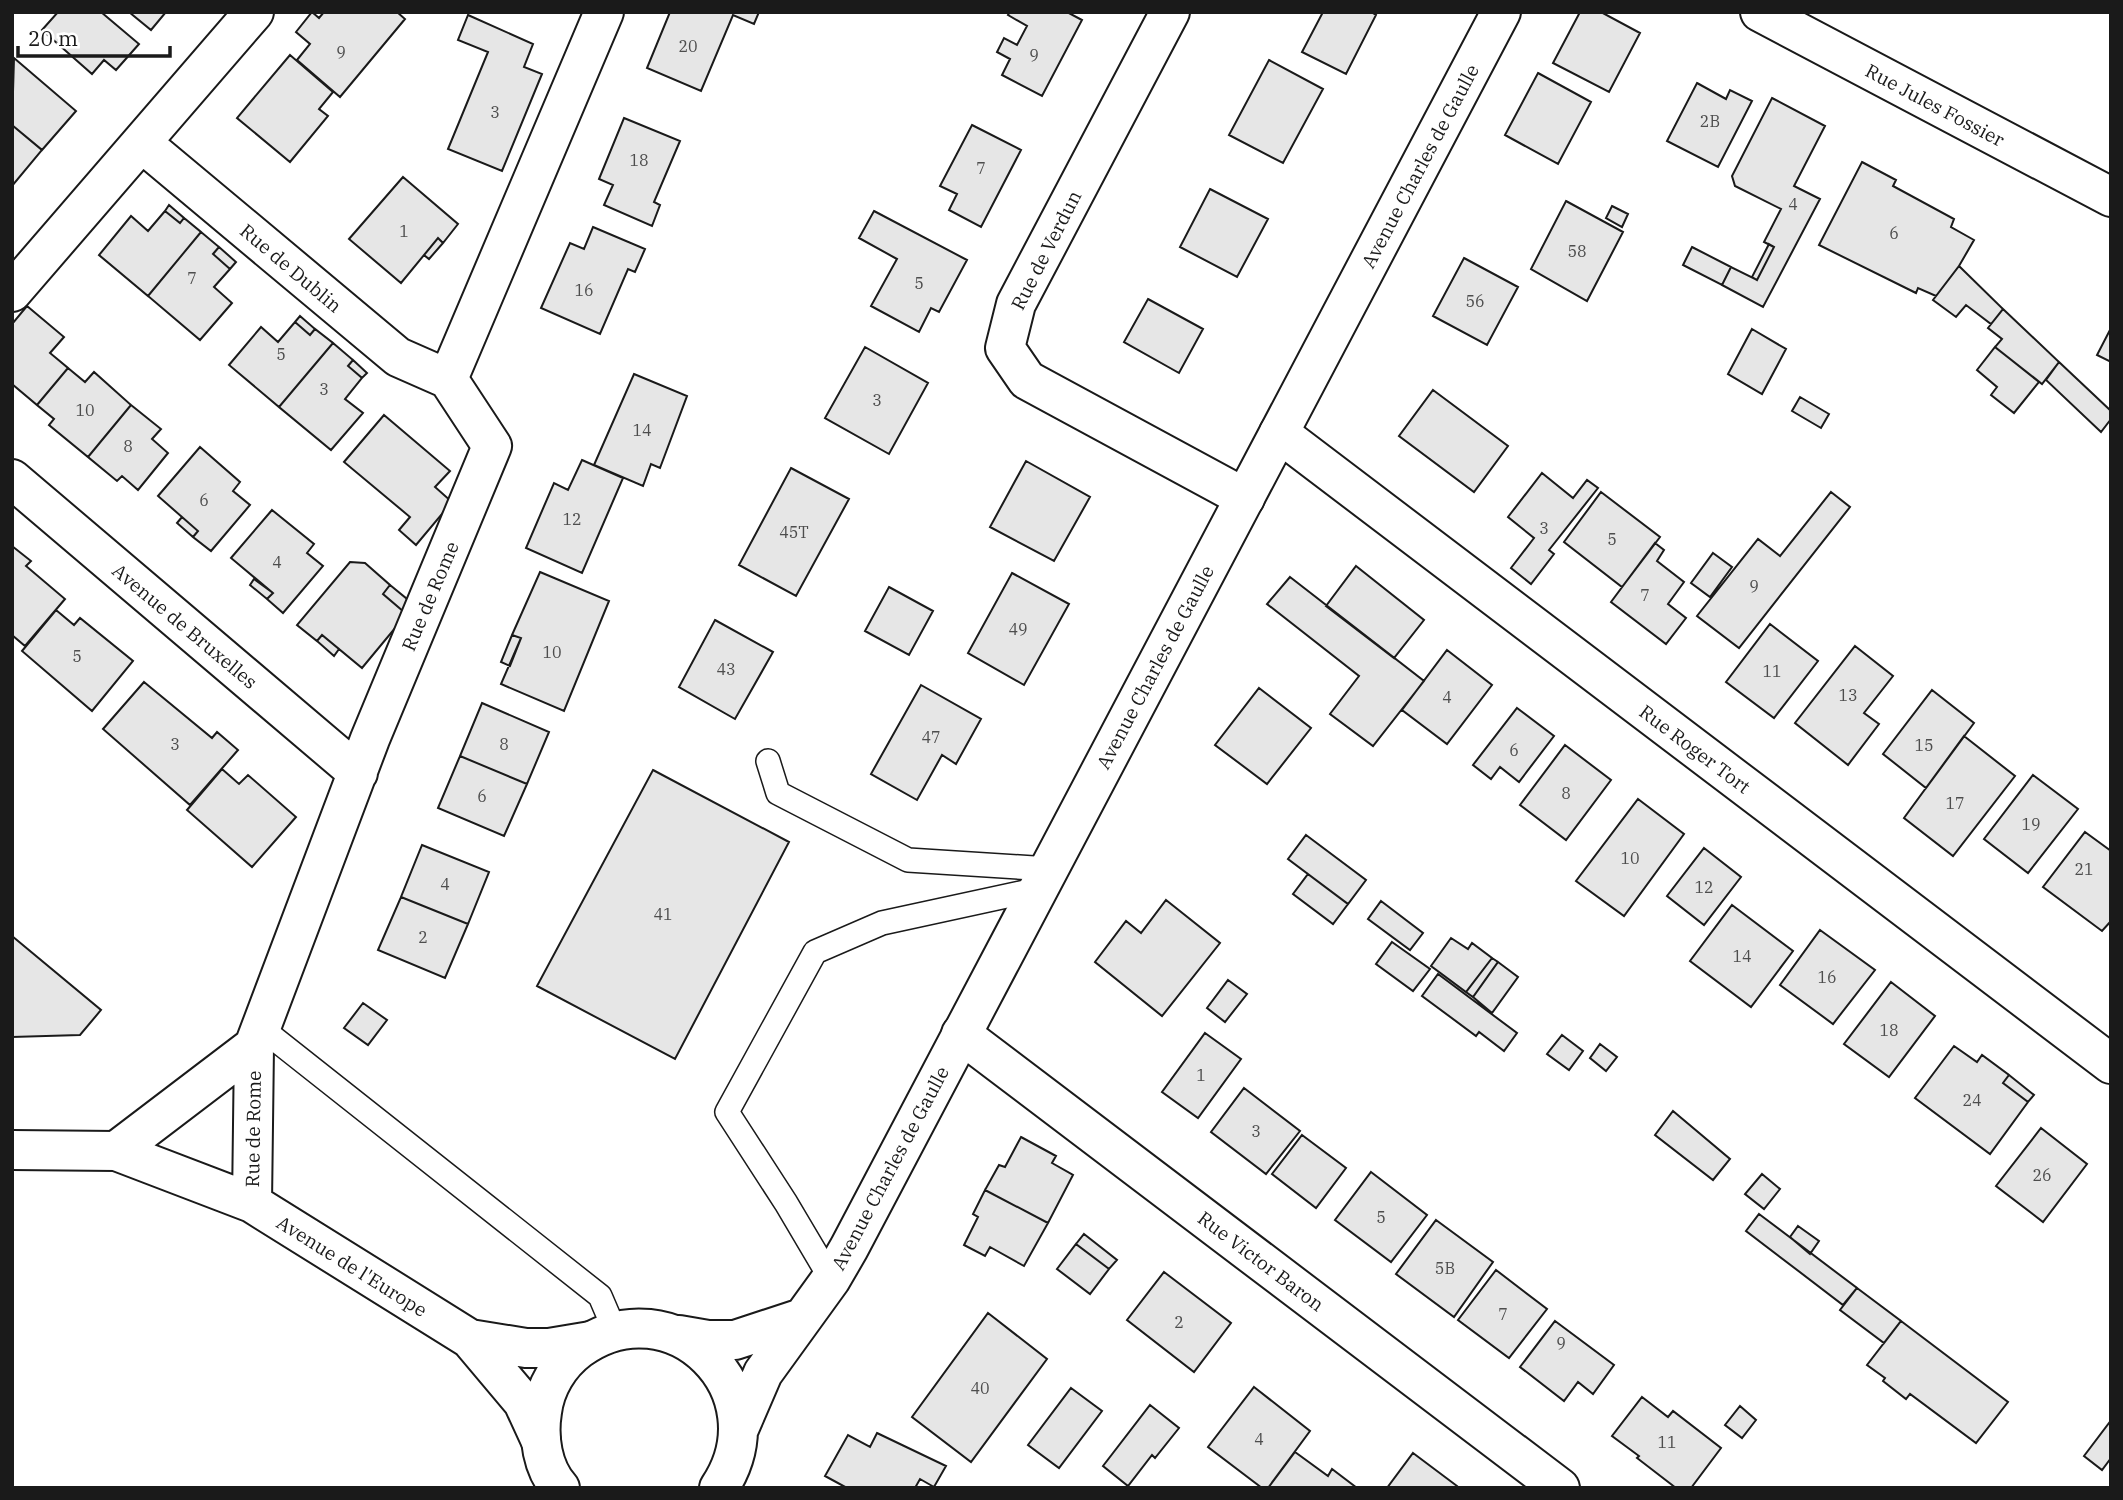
<svg xmlns="http://www.w3.org/2000/svg" width="2123" height="1500" viewBox="0 0 2123 1500" font-family="'IBM Plex Serif',serif">
  <style>
    .building { fill: #e6e6e6; stroke: #1a1a1a; stroke-width: 2 }
    .lines { fill: none; stroke-linecap: round; stroke-linejoin: round }
    .service-casing { stroke: #1a1a1a; stroke-width: 26 }
    .minor-casing { stroke: #1a1a1a; stroke-width: 42 }
    .tertiary-casing { stroke: #1a1a1a; stroke-width: 42 }
    .service { stroke: #fff; stroke-width: 23 }
    .minor { stroke: #fff; stroke-width: 38 }
    .tertiary { stroke: #fff; stroke-width: 38 }
    .labels { text-anchor: middle; dominant-baseline: central; stroke-width: 5; stroke-linejoin: round; paint-order: stroke }
    .number-label { font-size: 16px; fill: #4d4d4d }
    .street-label { font-size: 19px; fill: #1a1a1a; stroke: #fff }
  </style>
  <rect width="100%" height="100%" fill="#fff"/>
  <!-- building -->
  <path class="building" d="M58 12H101L139 44 116 70 104 60 92 74 42 30Z
    M129 12H166L151 30Z
    M312 12 319 18 324 12H397L405 19 340 97 297 60 310 44 296 32Z
    M670 12H759L754 24 733 15 701 91 647 68Z
    M1010 12H1067L1082 20 1042 96 1002 75 1010 59 997 52 1004 38 1017 45 1027 26 1008 15Z
    M1323 12H1371L1376 15 1346 74 1302 52Z
    M1580 12H1601L1640 33 1609 92 1553 63Z
    M468 15 533 44 524 67 542 74 502 171 448 149 488 52 458 40Z
    M290 55 333 92 319 109 328 116 290 162 237 118Z
    M14 58 76 111 42 150 12 125Z
    M1269 60 1323 89 1283 163 1229 135Z
    M1538 73 1591 102 1558 164 1505 135Z
    M1697 83 1726 99 1730 90 1752 101 1718 167 1667 141Z
    M1772 98 1825 126 1794 186 1820 199 1763 307 1722 285 1731 267 1757 280 1774 247 1764 242 1781 209 1735 186 1732 176Z
    M624 118 680 141 654 202 660 205 652 226 604 205 613 185 599 179Z
    M12 125 42 150 12 186Z
    M972 125 1021 150 981 227 949 210 957 194 940 186Z
    M1862 162 1896 180 1893 186 1954 219 1951 227 1974 240 1959 266 1936 296 1918 288 1916 293 1819 245Z
    M403 177 458 224 443 243 438 238 401 283 349 239Z
    M1210 189 1268 219 1237 277 1180 247Z
    M1566 201 1623 232 1587 301 1531 269Z
    M169 205 184 218 180 223 165 211Z
    M1612 206 1628 214 1622 227 1606 218Z
    M165 211 180 223 184 218 201 232 148 296 99 255 131 216 148 231Z
    M874 211 967 260 939 312 931 308 919 332 871 306 897 259 859 238Z
    M593 227 645 249 635 272 628 269 600 334 541 308 570 243 584 249Z
    M201 232 219 247 213 254 230 269 214 287 232 303 200 340 148 296Z
    M438 238 443 243 429 259 424 255Z
    M1769 244 1774 247 1757 280 1752 277Z
    M219 247 236 262 230 269 213 254Z
    M1692 247 1731 267 1722 285 1683 265Z
    M1464 258 1518 287 1487 345 1433 316Z
    M1959 266 2003 309 1991 324 1966 305 1956 317 1933 300Z
    M1148 299 1203 329 1179 373 1124 342Z
    M27 306 64 337 50 353 68 368 37 405 12 384V324Z
    M2003 309 2059 362 2042 384 1995 347 2002 339 1988 328Z
    M300 316 315 329 310 335 295 322Z
    M295 322 310 335 315 329 333 343 279 407 229 365 261 327 278 342Z
    M2111 328V362L2097 355Z
    M1752 329 1786 349 1762 394 1728 374Z
    M333 343 353 360 348 366 362 378 345 399 363 413 331 450 279 407Z
    M865 347 928 383 889 454 825 418Z
    M1995 347 2039 382 2014 413 1991 395 1997 387 1977 370Z
    M353 360 367 373 362 378 348 366Z
    M2059 362 2111 411V419L2101 432 2046 380Z
    M68 368 85 382 94 372 131 405 88 457 49 425 54 419 37 405Z
    M634 374 687 396 660 468 651 464 643 486 594 465Z
    M1433 390 1508 446 1474 492 1399 436Z
    M1800 397 1829 414 1821 428 1792 411Z
    M131 405 161 429 152 439 168 453 138 490 122 476 117 481 88 457Z
    M384 415 450 471 435 487 452 502 416 545 399 530 410 517 344 462Z
    M200 447 240 482 233 491 250 505 211 551 193 537 198 531 158 496Z
    M582 460 623 478 582 573 526 548 554 483 568 490Z
    M1026 461 1090 497 1054 561 990 527Z
    M791 468 849 499 796 596 739 565Z
    M1542 473 1573 498 1587 480 1598 488 1549 550 1554 554 1531 584 1511 568 1534 538 1508 517Z
    M1601 492 1660 537 1622 587 1564 542Z
    M1831 492 1850 507 1739 648 1697 616 1758 539 1780 556Z
    M272 510 314 544 307 553 323 566 283 613 267 599 273 593 231 558Z
    M182 517 198 531 193 537 177 523Z
    M1655 543 1664 550 1657 561 1684 582 1668 604 1686 618 1666 644 1611 602Z
    M12 546 31 561 26 566 65 599 25 646 12 635Z
    M1713 553 1732 567 1710 597 1691 583Z
    M350 562 365 563 390 585 383 594 404 612 401 621 362 668 322 635 317 641 297 625Z
    M1356 566 1424 620 1394 658 1326 606Z
    M540 572 609 601 564 711 501 684 521 638 512 635Z
    M1012 573 1069 604 1024 685 968 653Z
    M1290 577 1424 681 1373 746 1330 714 1359 676 1267 604Z
    M254 579 273 593 267 599 250 585Z
    M390 585 407 599 404 612 383 594Z
    M889 587 933 611 909 655 865 631Z
    M56 610 74 625 80 618 133 661 92 711 22 651Z
    M715 620 773 652 735 719 679 687Z
    M1770 624 1818 661 1774 718 1726 682Z
    M322 635 339 649 334 656 317 641Z
    M512 635 521 638 510 666 501 662Z
    M1855 646 1893 676 1864 713 1879 724 1848 765 1795 723Z
    M1447 650 1492 685 1447 744 1402 710Z
    M144 682 212 738 217 732 238 750 190 805 103 729Z
    M921 685 981 719 956 764 942 755 917 800 871 774Z
    M1259 688 1311 728 1267 784 1215 745Z
    M1932 690 1974 723 1926 788 1883 754Z
    M482 703 549 732 527 784 460 756Z
    M1517 708 1554 736 1519 782 1500 767 1491 779 1473 765Z
    M1964 736 2015 776 1953 856 1904 818Z
    M1565 745 1611 780 1566 840 1520 805Z
    M460 756 527 784 504 836 438 808Z
    M222 769 239 784 248 775 296 817 252 867 187 810Z
    M653 770 789 842 675 1059 537 986Z
    M2033 775 2078 809 2028 873 1984 839Z
    M1638 799 1684 834 1624 916 1576 881Z
    M2085 832 2111 851V921L2102 931 2043 887Z
    M1306 835 1366 880 1348 904 1288 859Z
    M422 845 489 872 468 924 401 897Z
    M1704 848 1741 877 1704 925 1667 896Z
    M1308 874 1348 904 1333 924 1293 894Z
    M401 897 468 924 445 978 378 950Z
    M1166 900 1220 943 1162 1016 1095 962 1126 921 1141 933Z
    M1381 901 1423 933 1410 950 1368 919Z
    M1732 905 1793 951 1751 1007 1690 961Z
    M1820 930 1875 970 1833 1024 1780 985Z
    M12 936 101 1010 80 1035 12 1037Z
    M1451 938 1468 949 1472 943 1492 958 1466 992 1431 966Z
    M1392 942 1430 969 1413 991 1376 964Z
    M1492 958 1498 962 1473 997 1466 992Z
    M1498 962 1518 977 1492 1013 1473 997Z
    M1438 974 1517 1033 1504 1051 1479 1032 1476 1036 1422 996Z
    M1228 980 1247 994 1225 1022 1207 1008Z
    M1891 982 1935 1016 1889 1077 1844 1044Z
    M363 1003 387 1020 368 1045 344 1028Z
    M1205 1033 1241 1059 1198 1118 1162 1092Z
    M1562 1035 1583 1051 1569 1070 1547 1054Z
    M1600 1044 1617 1057 1606 1071 1590 1058Z
    M1954 1046 1977 1062 1982 1055 2009 1075 2003 1083 2028 1102 1990 1154 1915 1098Z
    M2009 1075 2034 1095 2028 1102 2003 1083Z
    M1244 1088 1300 1131 1266 1174 1211 1132Z
    M1673 1111 1730 1159 1713 1180 1655 1135Z
    M2041 1128 2087 1164 2043 1222 1996 1186Z
    M1302 1135 1346 1168 1316 1208 1272 1174Z
    M1021 1137 1056 1156 1052 1163 1073 1175 1048 1223 985 1190 999 1165 1005 1167Z
    M1371 1172 1427 1215 1391 1262 1335 1220Z
    M1762 1174 1780 1189 1764 1209 1745 1194Z
    M985 1190 1048 1223 1024 1266 990 1247 985 1256 964 1245 978 1217 973 1214Z
    M1759 1214 1857 1288 1843 1305 1746 1231Z
    M1436 1220 1493 1262 1454 1317 1396 1274Z
    M1798 1226 1819 1241 1810 1254 1790 1237Z
    M1084 1234 1117 1260 1109 1269 1076 1244Z
    M1076 1244 1109 1269 1090 1294 1057 1269Z
    M1496 1270 1547 1309 1509 1358 1458 1320Z
    M1164 1272 1231 1323 1194 1372 1127 1320Z
    M1857 1288 1901 1321 1884 1343 1840 1310Z
    M988 1313 1047 1359 971 1462 912 1417Z
    M1555 1321 1614 1365 1593 1394 1578 1382 1564 1401 1520 1367Z
    M1901 1321 2008 1402 1976 1443 1910 1394 1906 1399 1883 1381 1885 1378 1867 1365Z
    M1254 1387 1310 1431 1268 1488H1262L1208 1447Z
    M1071 1388 1102 1411 1059 1468 1028 1445Z
    M1642 1397 1668 1417 1673 1411 1721 1448 1691 1488H1676L1637 1458 1639 1456 1612 1436Z
    M1150 1405 1179 1428 1155 1458 1152 1455 1128 1486 1103 1466Z
    M1740 1406 1756 1420 1742 1438 1725 1425Z
    M2109 1423 2111 1425V1458L2102 1470 2084 1456Z
    M877 1433 946 1466 934 1487 920 1479 915 1488H847L825 1476 848 1435 870 1447Z
    M1295 1452 1328 1476 1332 1469 1357 1488H1268Z
    M1413 1453 1457 1486 1456 1488H1387Z"/>
  <g class="lines">
    <!-- service casing -->
    <g class="service-casing">
      <path id="service" d="M768 761 778 793 908 860 1049 869
        M261 1028 600 1296 615 1331
        M831 1279 786 1203 727 1112 815 952 882 923 1039 889"/>
    </g>
    <!-- minor casing -->
    <g class="minor-casing">
      <path id="minor" d="M1170 12 1016 304 1005 348 1027 380 1245 498
        M1760 12 2111 197
        M142 143 398 357 448 379
        M12 292 254 12
        M1279 433 2111 1064
        M12 479 358 773
        M961 1034 1560 1488
        M12 1150 116 1151 252 1203 470 1339 523 1402 541 1441
        M116 1151 254 1046
        M252 1203 254 1046 370 739 492 446 448 379 604 12
        M470 1339 526 1348H549L591 1341"/>
    </g>
    <!-- tertiary casing -->
    <g class="tertiary-casing">
      <path id="tertiary" d="M679 1335 708 1340H735L802 1318
        M738 1431 763 1373 831 1279 849 1248 1501 12
        M560 1488C542 1468 538 1437 542 1412 545 1387 559 1364 579 1349 672 1282 783 1392 719 1488"/>
    </g>
    <!-- service -->
    <use href="#service" class="service"/>
    <!-- minor -->
    <use href="#minor" class="minor"/>
    <!-- tertiary -->
    <use href="#tertiary" class="tertiary"/>
  </g>
  <g class="labels">
    <!-- number labels -->
    <g class="number-label">
      <text x="688" y="46">20</text>
      <text x="341" y="52">9</text>
      <text x="1034" y="55">9</text>
      <text x="495" y="112">3</text>
      <text x="1710" y="121">2B</text>
      <text x="639" y="160">18</text>
      <text x="981" y="168">7</text>
      <text x="1793" y="204">4</text>
      <text x="404" y="231">1</text>
      <text x="1894" y="233">6</text>
      <text x="1577" y="251">58</text>
      <text x="192" y="278">7</text>
      <text x="919" y="283">5</text>
      <text x="584" y="290">16</text>
      <text x="1475" y="301">56</text>
      <text x="281" y="354">5</text>
      <text x="324" y="389">3</text>
      <text x="877" y="400">3</text>
      <text x="85" y="410">10</text>
      <text x="642" y="430">14</text>
      <text x="128" y="446">8</text>
      <text x="204" y="500">6</text>
      <text x="572" y="519">12</text>
      <text x="1544" y="528">3</text>
      <text x="794" y="532">45T</text>
      <text x="1612" y="539">5</text>
      <text x="277" y="562">4</text>
      <text x="1754" y="586">9</text>
      <text x="1645" y="595">7</text>
      <text x="1018" y="629">49</text>
      <text x="552" y="652">10</text>
      <text x="77" y="656">5</text>
      <text x="726" y="669">43</text>
      <text x="1772" y="671">11</text>
      <text x="1848" y="695">13</text>
      <text x="1447" y="697">4</text>
      <text x="931" y="737">47</text>
      <text x="175" y="744">3</text>
      <text x="504" y="744">8</text>
      <text x="1924" y="745">15</text>
      <text x="1514" y="750">6</text>
      <text x="1566" y="793">8</text>
      <text x="482" y="796">6</text>
      <text x="1955" y="803">17</text>
      <text x="2031" y="824">19</text>
      <text x="1630" y="858">10</text>
      <text x="2084" y="869">21</text>
      <text x="445" y="884">4</text>
      <text x="1704" y="887">12</text>
      <text x="663" y="914">41</text>
      <text x="423" y="937">2</text>
      <text x="1742" y="956">14</text>
      <text x="1827" y="977">16</text>
      <text x="1889" y="1030">18</text>
      <text x="1201" y="1075">1</text>
      <text x="1972" y="1100">24</text>
      <text x="1256" y="1131">3</text>
      <text x="2042" y="1175">26</text>
      <text x="1381" y="1217">5</text>
      <text x="1445" y="1268">5B</text>
      <text x="1503" y="1314">7</text>
      <text x="1179" y="1322">2</text>
      <text x="1561" y="1343">9</text>
      <text x="980" y="1388">40</text>
      <text x="1259" y="1439">4</text>
      <text x="1667" y="1442">11</text>
    </g>
    <!-- street labels -->
    <g class="street-label">
      <text transform="translate(1935 105) rotate(28)">Rue Jules Fossier</text>
      <text transform="translate(1420 166) rotate(-62)">Avenue Charles de Gaulle</text>
      <text transform="translate(1046 250) rotate(-63)">Rue de Verdun</text>
      <text transform="translate(291 268) rotate(40)">Rue de Dublin</text>
      <text transform="translate(430 596) rotate(-67)">Rue de Rome</text>
      <text transform="translate(185 626) rotate(40)">Avenue de Bruxelles</text>
      <text transform="translate(1155 667) rotate(-62)">Avenue Charles de Gaulle</text>
      <text transform="translate(1695 749) rotate(37)">Rue Roger Tort</text>
      <text transform="translate(253 1129) rotate(-89)">Rue de Rome</text>
      <text transform="translate(890 1168) rotate(-62)">Avenue Charles de Gaulle</text>
      <text transform="translate(1261 1261) rotate(37)">Rue Victor Baron</text>
      <text transform="translate(352 1266) rotate(32)">Avenue de l'Europe</text>
    </g>
  </g>
  <!-- border -->
  <rect width="2123" height="1500" fill="none" stroke="#1a1a1a" stroke-width="28"/>
  <!-- scale -->
  <path d="M18 46v10h152v-10" fill="none" stroke="#1a1a1a" stroke-width="3.5"/>
  <text x="28" y="46" font-size="21" fill="#1a1a1a" stroke="#ffffff" stroke-width="5" paint-order="stroke">20 m</text>
</svg>
